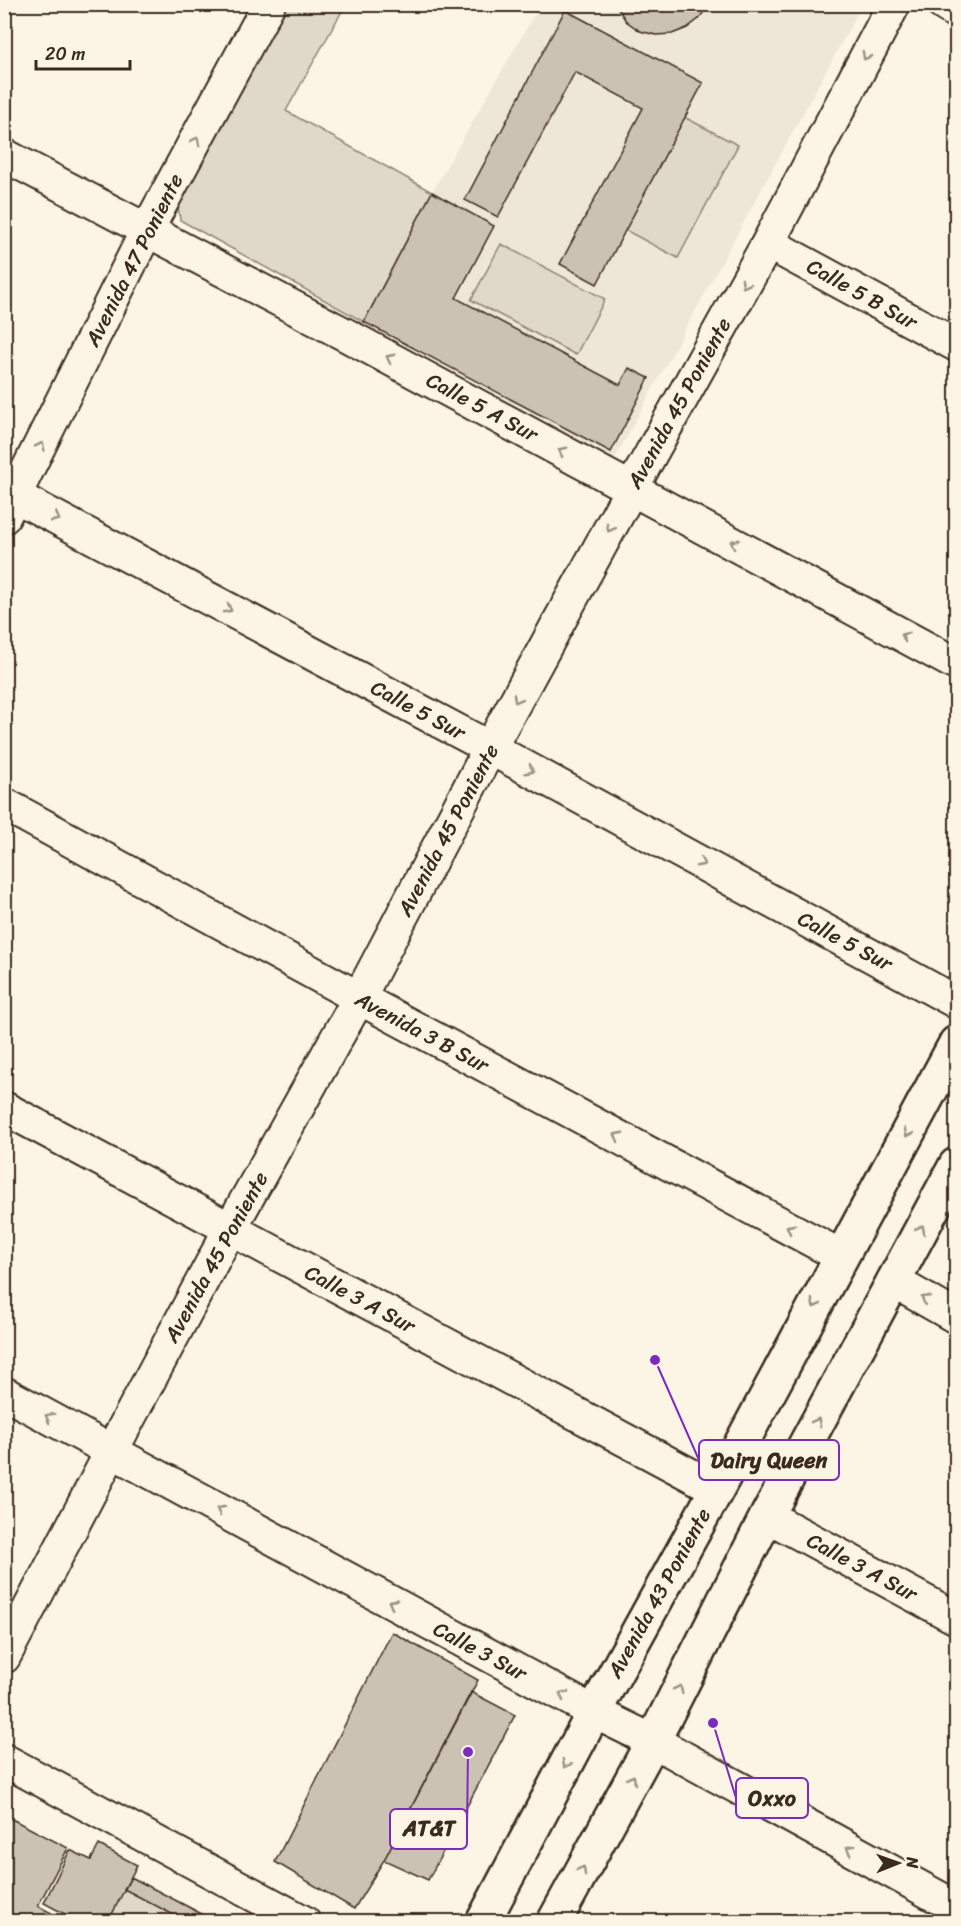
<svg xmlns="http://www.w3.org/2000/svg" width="961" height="1926" viewBox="0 0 961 1926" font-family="Sriracha,sans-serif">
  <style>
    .built { fill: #eee6d6 }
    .park { fill: #e0d8c8; stroke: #8e8173; stroke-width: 1.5 }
    .building { fill: #ccc2b3; stroke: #3b2a1e; stroke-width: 1.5 }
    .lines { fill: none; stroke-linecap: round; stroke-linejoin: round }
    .minor-casing { stroke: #3b2a1e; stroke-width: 36 }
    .secondary-casing { stroke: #3b2a1e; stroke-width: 38 }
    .minor { stroke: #fcf5e5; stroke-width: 32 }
    .secondary { stroke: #fcf5e5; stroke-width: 33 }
    .oneway { stroke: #9c9082 }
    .labels { text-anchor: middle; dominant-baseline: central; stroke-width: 4.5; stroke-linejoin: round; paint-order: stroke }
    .street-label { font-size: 21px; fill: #3b2a1e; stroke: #fcf5e5 }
    .leader { fill: none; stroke: #7b2cbf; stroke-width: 2 }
    .callout-dot { fill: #7b2cbf; stroke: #fcf5e5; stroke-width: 2 }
    .callout { fill: #fcf5e5; stroke: #7b2cbf; stroke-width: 2 }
    .callout-label { font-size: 22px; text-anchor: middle; font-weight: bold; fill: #3b2a1e }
  </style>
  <rect width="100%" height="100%" fill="#fcf5e5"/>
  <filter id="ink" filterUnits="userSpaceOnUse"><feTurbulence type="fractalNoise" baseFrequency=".0167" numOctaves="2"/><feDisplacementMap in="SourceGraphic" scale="12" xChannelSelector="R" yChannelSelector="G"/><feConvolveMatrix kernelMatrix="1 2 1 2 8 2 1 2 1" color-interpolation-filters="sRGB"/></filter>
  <g filter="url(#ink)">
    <!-- built -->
    <path class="built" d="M540 5H862L614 460 364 322 432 192Z"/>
    <!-- park -->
    <path class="park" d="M346 4 286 111 432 192 364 322 180 220 176 192 276 5Z
      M684 117 738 145 678 258 625 230Z
      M501 244 605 299 576 355 471 300Z
      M124 1889 187 1921 108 1922Z"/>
    <!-- building -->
    <path class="building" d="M615 4H708L700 18 687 28 672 34 656 35 640 31 626 21Z
      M565 10 703 83 597 284 560 264 643 108 575 72 498 217 465 200Z
      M432 192 494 226 456 298 620 385 629 368 649 378 611 452 364 322Z
      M392 1632 478 1680 384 1860 354 1909 275 1862Z
      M471 1692 515 1715 428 1880 384 1860Z
      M4 1815 68 1848 38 1906 68 1922H24L4 1911Z
      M99 1845 137 1865 108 1922H80L44 1903 70 1850 91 1860Z
      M131 1877 217 1922H187L124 1889Z"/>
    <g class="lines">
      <!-- minor casing -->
      <g class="minor-casing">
        <path id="minor" d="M943 4 956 12
          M4 155 348 336 956 664
          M768 243 956 345
          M4 490 490 748 956 1002
          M4 517 147 230 269 4
          M4 804 359 998 841 1256
          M4 1108 717 1489
          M893 1281 956 1317
          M4 1393 594 1712 653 1741 956 1907
          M767 1516 956 1618
          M4 1657 111 1452 230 1229 359 998 490 748 632 488 768 243 894 4
          M4 1760 304 1922"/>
      </g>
      <!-- secondary casing -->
      <g class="secondary-casing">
        <path id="secondary" d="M483 1922 594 1712 717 1489 956 1043
          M554 1922 653 1741 767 1516 956 1165"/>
      </g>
      <!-- minor -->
      <use href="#minor" class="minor"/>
      <!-- secondary -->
      <use href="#secondary" class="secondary"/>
    </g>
    <!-- one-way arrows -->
    <defs><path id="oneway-chevron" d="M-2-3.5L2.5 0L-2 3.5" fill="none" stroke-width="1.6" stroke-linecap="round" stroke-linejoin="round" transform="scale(1.5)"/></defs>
    <g class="oneway">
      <use href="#oneway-chevron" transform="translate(866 56) rotate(118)"/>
      <use href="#oneway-chevron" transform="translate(196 141) rotate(-62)"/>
      <use href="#oneway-chevron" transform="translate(745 284) rotate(119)"/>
      <use href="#oneway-chevron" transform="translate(390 358) rotate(-152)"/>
      <use href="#oneway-chevron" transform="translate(41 446) rotate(-64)"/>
      <use href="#oneway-chevron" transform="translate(562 451) rotate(-152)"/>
      <use href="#oneway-chevron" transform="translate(56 518) rotate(28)"/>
      <use href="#oneway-chevron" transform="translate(610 528) rotate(119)"/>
      <use href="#oneway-chevron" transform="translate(734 543) rotate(-152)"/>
      <use href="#oneway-chevron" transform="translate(228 609) rotate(28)"/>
      <use href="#oneway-chevron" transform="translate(905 636) rotate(-152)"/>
      <use href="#oneway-chevron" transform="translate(517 699) rotate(119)"/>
      <use href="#oneway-chevron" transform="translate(530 770) rotate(28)"/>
      <use href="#oneway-chevron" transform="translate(701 863) rotate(28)"/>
      <use href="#oneway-chevron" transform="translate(908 1133) rotate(118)"/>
      <use href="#oneway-chevron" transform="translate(618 1136) rotate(-152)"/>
      <use href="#oneway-chevron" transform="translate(790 1228) rotate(-152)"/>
      <use href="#oneway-chevron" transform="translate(921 1229) rotate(-61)"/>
      <use href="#oneway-chevron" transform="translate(925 1299) rotate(-150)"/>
      <use href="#oneway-chevron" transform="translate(815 1304) rotate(118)"/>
      <use href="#oneway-chevron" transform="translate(49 1417) rotate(-151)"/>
      <use href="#oneway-chevron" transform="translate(817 1422) rotate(-62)"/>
      <use href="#oneway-chevron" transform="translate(220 1510) rotate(-152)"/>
      <use href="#oneway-chevron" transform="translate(392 1603) rotate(-152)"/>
      <use href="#oneway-chevron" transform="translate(679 1689) rotate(-63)"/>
      <use href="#oneway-chevron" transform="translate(563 1695) rotate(-151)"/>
      <use href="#oneway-chevron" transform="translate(566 1764) rotate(118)"/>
      <use href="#oneway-chevron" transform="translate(632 1779) rotate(-61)"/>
      <use href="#oneway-chevron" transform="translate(850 1849) rotate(-151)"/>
      <use href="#oneway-chevron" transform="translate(582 1870) rotate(-61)"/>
    </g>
  </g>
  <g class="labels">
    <!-- street labels -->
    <g class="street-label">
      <text transform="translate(134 260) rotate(-63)">Avenida 47 Poniente</text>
      <text transform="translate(862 294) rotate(29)">Calle 5 B Sur</text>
      <text transform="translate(679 403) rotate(-61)">Avenida 45 Poniente</text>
      <text transform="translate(482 407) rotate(28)">Calle 5 A Sur</text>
      <text transform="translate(418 710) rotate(28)">Calle 5 Sur</text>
      <text transform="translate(448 830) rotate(-62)">Avenida 45 Poniente</text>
      <text transform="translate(845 941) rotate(28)">Calle 5 Sur</text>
      <text transform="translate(422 1032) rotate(28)">Avenida 3 B Sur</text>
      <text transform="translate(216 1257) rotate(-61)">Avenida 45 Poniente</text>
      <text transform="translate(360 1299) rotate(28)">Calle 3 A Sur</text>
      <text transform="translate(862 1567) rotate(28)">Calle 3 A Sur</text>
      <text transform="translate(659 1593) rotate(-61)">Avenida 43 Poniente</text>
      <text transform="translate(480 1651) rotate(28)">Calle 3 Sur</text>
    </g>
  </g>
  <!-- callouts -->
  <path class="leader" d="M655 1360L699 1460M713 1723L736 1798M468 1752L467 1829"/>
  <g class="callout-dot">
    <circle cx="655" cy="1360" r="6"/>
    <circle cx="713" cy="1723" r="6"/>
    <circle cx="468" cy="1752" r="6"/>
  </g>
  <g class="callout">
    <rect x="699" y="1440" width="140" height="40" rx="6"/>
    <rect x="736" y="1778" width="72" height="40" rx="6"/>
    <rect x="390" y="1809" width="77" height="40" rx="6"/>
  </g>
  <g class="callout-label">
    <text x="769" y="1468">Dairy Queen</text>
    <text x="772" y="1806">Oxxo</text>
    <text x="429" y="1836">AT&amp;T</text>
  </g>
  <!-- margin -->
  <rect width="961" height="1926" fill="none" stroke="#fcf5e5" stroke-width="24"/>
  <rect x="12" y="12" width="937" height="1902" fill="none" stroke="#3b2a1e" stroke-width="2" filter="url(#ink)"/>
  <!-- north arrow -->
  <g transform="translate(898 1863) rotate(89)" stroke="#fcf5e5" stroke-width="4.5" paint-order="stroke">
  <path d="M0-4.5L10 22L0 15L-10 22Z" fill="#3b2a1e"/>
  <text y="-9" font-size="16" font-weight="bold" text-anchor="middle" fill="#3b2a1e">N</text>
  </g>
  <!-- scale -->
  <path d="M36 60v9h94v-9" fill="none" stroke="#3b2a1e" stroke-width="3"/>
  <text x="45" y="60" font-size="18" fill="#3b2a1e" stroke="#fcf5e5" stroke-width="4.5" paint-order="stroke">20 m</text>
</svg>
